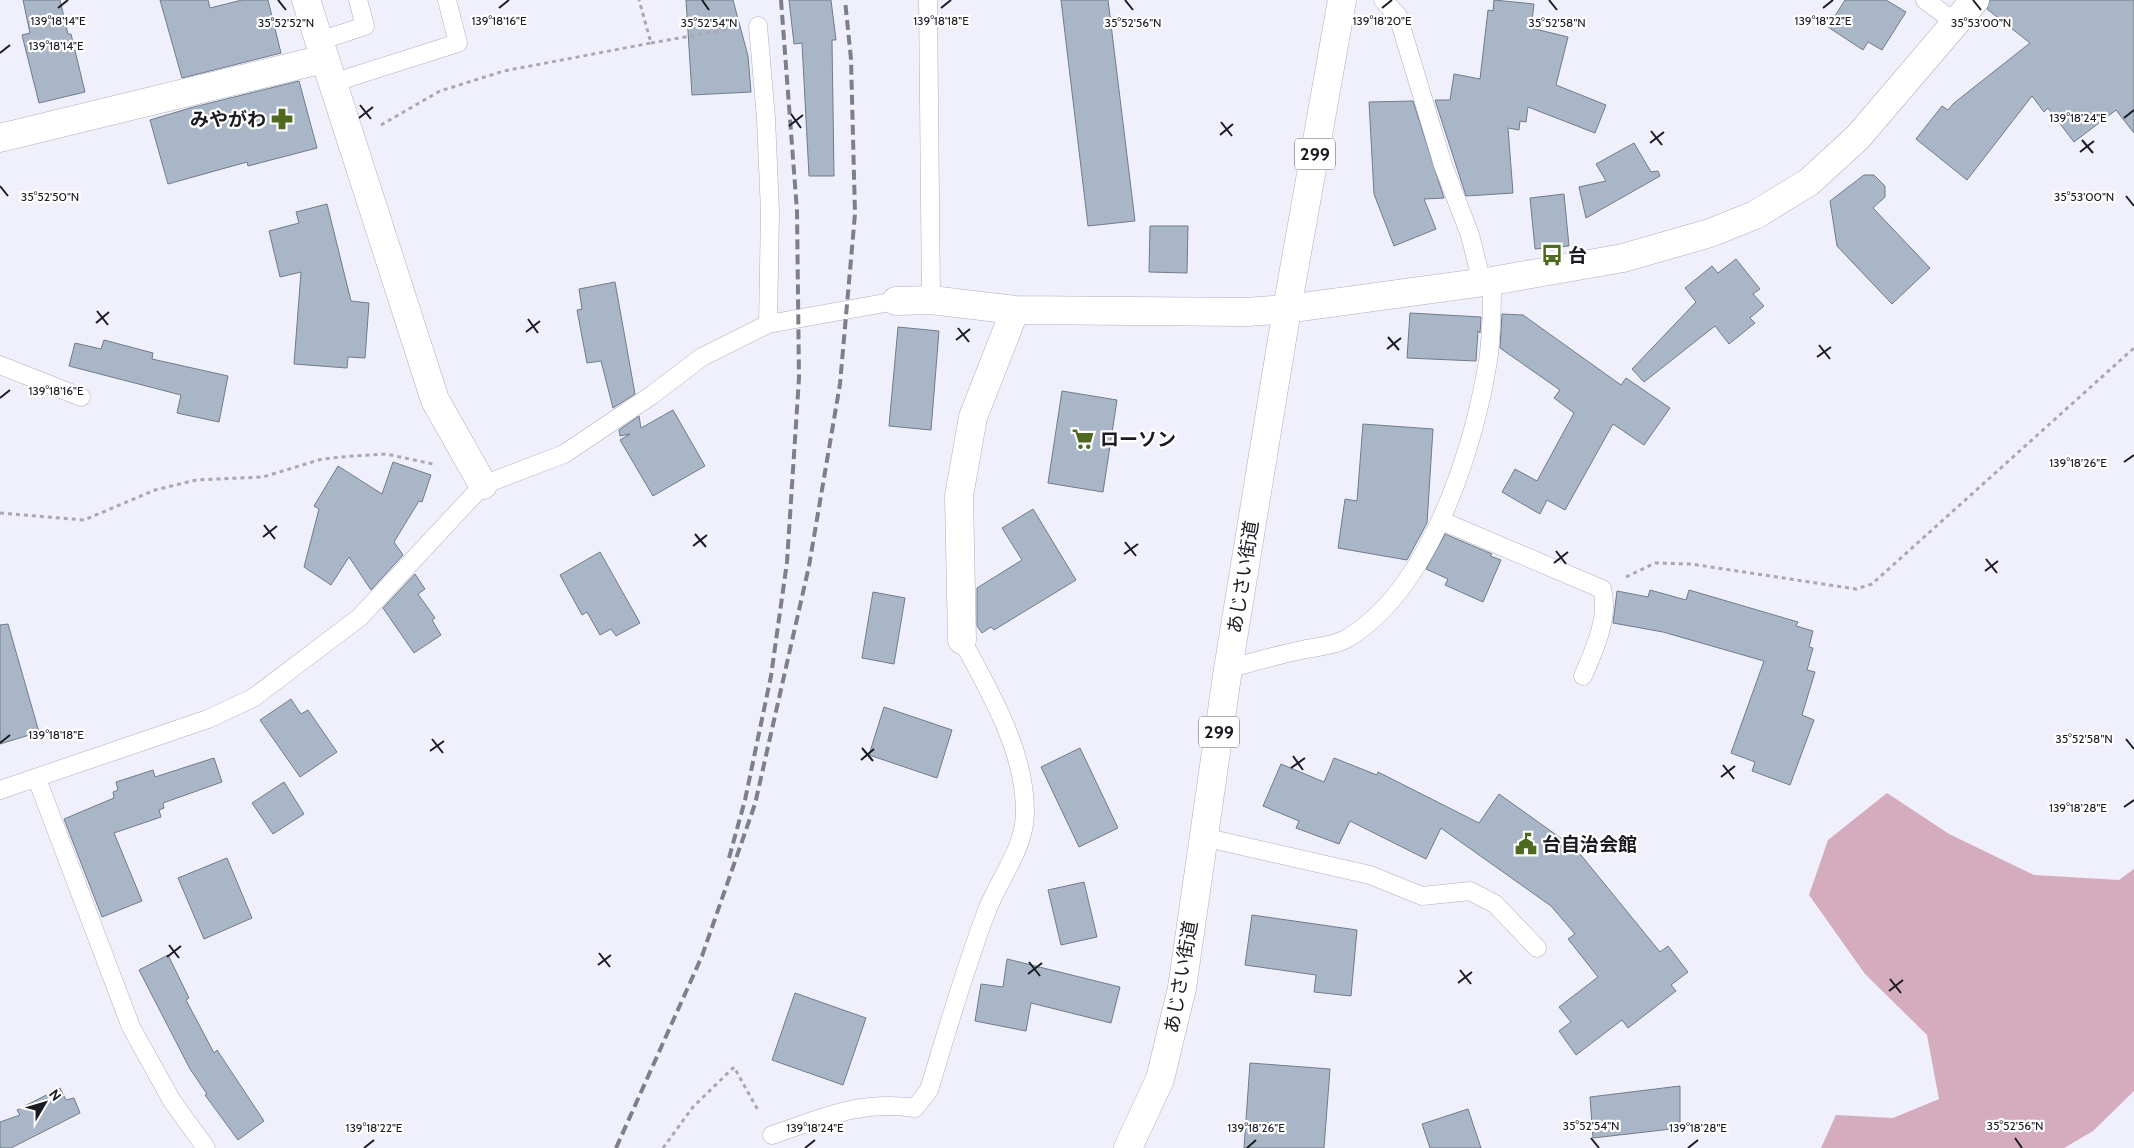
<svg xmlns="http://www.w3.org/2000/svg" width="2134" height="1148" viewBox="0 0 2134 1148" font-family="Cabin,'Noto Sans JP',sans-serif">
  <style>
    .forest { fill: #d5abbe }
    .building { fill: #a9b6c7; stroke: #707c8b }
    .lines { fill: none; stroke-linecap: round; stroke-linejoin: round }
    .lane-casing { stroke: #afaec2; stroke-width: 19 }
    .street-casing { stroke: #afaec2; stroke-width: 29 }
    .secondary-casing { stroke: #afaec2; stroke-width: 29 }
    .highway-casing { stroke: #afaec2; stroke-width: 29 }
    .path { stroke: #a8a7b2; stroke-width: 3; stroke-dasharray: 4 4; stroke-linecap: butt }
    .lane { stroke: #fff; stroke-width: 18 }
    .street { stroke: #fff; stroke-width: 28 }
    .secondary { stroke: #fff; stroke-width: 28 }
    .highway { stroke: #fff; stroke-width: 28 }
    .rail { stroke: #7f7f89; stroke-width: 4; stroke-dasharray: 10 5; stroke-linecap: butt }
    .ticks { fill: none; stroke: #1b1b22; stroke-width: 2 }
    .labels { text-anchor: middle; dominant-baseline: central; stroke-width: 4.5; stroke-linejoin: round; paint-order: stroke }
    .shield { fill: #fff; stroke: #5f5f64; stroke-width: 1 }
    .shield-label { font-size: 18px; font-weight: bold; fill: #1b1b22 }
    .poi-label { font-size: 19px; font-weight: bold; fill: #1b1b22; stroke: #fff; text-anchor: start }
    .street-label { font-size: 19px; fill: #1b1b22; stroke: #fff }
    .ticks-label { font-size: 12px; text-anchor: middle; fill: #1b1b22; stroke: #fff; stroke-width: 4.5; stroke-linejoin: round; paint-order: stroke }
  </style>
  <rect width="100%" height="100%" fill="#f0effc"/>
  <!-- forest -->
  <path class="forest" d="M1887 793 1949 834 2034 875 2119 880 2134 869V1091L2093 1131 2064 1148H1821L1836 1115 1893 1118 1939 1099 1927 1035 1865 974 1809 895 1828 840Z"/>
  <!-- building -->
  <path class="building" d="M23 0H60L68 34H71L85 92 39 103 22 35 30 33Z
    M160 0H208L210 8 242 0H268L281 53 182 78Z
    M686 0H733L748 56 751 92 692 95Z
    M789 0H831L836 40H832L834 176H809L802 43 794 44Z
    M1061 0H1108L1135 221 1088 226Z
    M1494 0 1534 4 1531 28 1568 37 1556 85 1606 105 1595 133 1528 107 1526 122 1520 121 1519 130 1508 128 1513 193 1466 196 1435 100H1450L1454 74 1480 79 1488 10 1493 11Z
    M1845 0H1886L1906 12 1882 50 1868 42 1863 50 1828 27Z
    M1990 0H2134V133L2116 110 2074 142 2048 108 2044 112 2032 96 1967 180 1916 139 1942 106 1948 110 1954 103 2030 43 1987 9Z
    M299 81 317 148 248 166 247 162 168 184 150 120 190 108Z
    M1413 101 1444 198 1424 199 1436 229 1394 246 1374 194 1369 102Z
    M1634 143 1651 172 1658 171 1660 176 1586 218 1579 187 1606 181 1596 164Z
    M1864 175H1874L1885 186V197L1873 208 1930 268 1892 304 1837 246 1830 201Z
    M1564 194 1569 246 1535 249 1530 198Z
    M327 204 351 301 369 303 365 358 348 357 347 368 294 364 301 272 280 277 269 231 299 223 296 212Z
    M1150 226H1188L1187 273 1149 272Z
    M1736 259 1760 289 1753 294 1764 306 1750 318 1755 323 1729 344 1715 326 1644 382 1632 369 1696 302 1685 288 1712 266 1718 273Z
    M615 282 635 394 613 408 601 361 587 363 577 310 582 309 579 289Z
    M1410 313 1481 317 1480 333 1478 331 1476 361 1407 358Z
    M1502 314 1523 315 1621 385 1626 378 1670 408 1644 445 1613 424 1565 510 1547 500 1540 514 1502 492 1515 469 1537 481 1574 413 1554 398 1560 390 1500 348Z
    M898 327 939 331 931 430 889 426Z
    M104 340 153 353 152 359 228 376 219 422 177 413 181 395 69 366 75 343 101 349Z
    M1062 391 1117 400 1103 492 1048 483Z
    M673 410 705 466 653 496 620 440 630 434 620 436 619 430 639 416 641 428Z
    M1363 424 1433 429 1427 523 1407 560 1338 548 1345 499 1357 501Z
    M393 462 431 475 422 502 419 501 394 542 403 555 371 590 349 557 331 585 304 567 319 509 314 506 338 466 382 494Z
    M1033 509 1076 580 994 630 991 627 982 633 977 626V588L1022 560 1002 528Z
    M1445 534 1492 554 1490 556 1501 560 1483 602 1445 585 1448 579 1426 569Z
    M600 552 640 623 616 636 611 629 600 635 587 612 582 615 560 575Z
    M415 574 425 589 418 594 435 618 432 620 441 635 414 653 383 608Z
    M1650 590 1686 600 1689 590 1798 622 1796 626 1813 631 1809 647 1813 648 1807 670 1815 672 1802 715 1814 720 1790 785 1752 771 1755 762 1731 753 1764 661 1663 632 1613 623 1617 591 1648 597Z
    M873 592 905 598 894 664 862 658Z
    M8 624 39 732 0 744V625Z
    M291 699 301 714 308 710 337 752 300 777 260 720Z
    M884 707 952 730 937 778 869 755Z
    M1080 748 1118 828 1079 847 1041 767Z
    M214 758 222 782 163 803 164 808 159 810 161 817 114 833 142 901 102 917 64 819 114 798 113 792 118 790 116 782 153 770 155 777Z
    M1334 758 1377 775 1378 772 1479 823 1499 794 1576 849 1660 952 1668 946 1688 972 1671 985 1676 991 1628 1028 1622 1020 1576 1055 1559 1031 1571 1022 1559 1007 1598 977 1568 939 1575 934 1551 906 1441 828 1426 859 1350 821 1339 844 1296 828 1299 821 1263 806 1281 764 1324 782Z
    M284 782 304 814 273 834 252 803Z
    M227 858 252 918 204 939 178 878Z
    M1084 882 1097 937 1061 945 1048 890Z
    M1252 915 1357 930 1351 996 1314 992 1316 975 1245 965Z
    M168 955 189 998 186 1000 214 1053 217 1050 264 1121 238 1140 205 1095 207 1094 190 1069 139 970Z
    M1007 959 1120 987 1111 1023 1031 1003 1026 1031 975 1021 981 984 1003 987Z
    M795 993 866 1018 843 1085 772 1060Z
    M1250 1063 1330 1069 1324 1148H1244Z
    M1680 1086V1128L1593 1138 1590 1097Z
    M60 1088 66 1100 74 1098 80 1113 11 1148H0V1122L20 1115 17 1110Z
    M1468 1109 1481 1148H1430L1422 1124Z"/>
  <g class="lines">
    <!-- lane casing -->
    <g class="lane-casing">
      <path id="lane" d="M928 0 931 300
        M1383 0 1398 16 1443 165 1470 235 1482 283
        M1925 0 1956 23
        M758 26 766 118 770 212 768 324
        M319 41 365 26 358 0
        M332 83 458 43 447 0
        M0 365 81 397
        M1442 521 1602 589C1610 616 1594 651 1583 676
        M1228 669C1253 662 1277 655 1302 650 1315 647 1334 646 1346 639 1429 591 1473 451 1488 361 1492 335 1492 308 1492 281
        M37 779 131 1027 172 1101 206 1148
        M0 790 208 719 253 698 360 617 483 485 564 454 652 395 702 357 768 324 896 301
        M1203 837 1370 875 1422 896 1470 891 1495 904 1537 948
        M772 1135C823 1118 859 1100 915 1108L929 1090C947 1031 964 971 986 913 998 880 1025 849 1025 812 1025 750 990 693 962 640"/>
    </g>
    <!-- street casing -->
    <g class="street-casing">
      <path id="street" d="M306 0 435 400 483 485
        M0 138 324 59
        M896 301 931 300 1015 310 1247 312 1287 309
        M962 640 959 496 973 417 1015 310"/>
    </g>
    <!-- secondary casing -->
    <g class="secondary-casing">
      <path id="secondary" d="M1287 309 1492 281 1623 258 1710 233 1755 215 1809 182 1858 137 1975 0"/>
    </g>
    <!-- highway casing -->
    <g class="highway-casing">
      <path id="highway" d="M1128 1148 1160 1079 1182 988 1228 669 1287 309 1342 0"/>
    </g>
    <!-- path -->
    <path class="path" d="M651 43 730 29
      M381 125 440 91 504 71 651 43 639 0
      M0 513 84 520 155 490 196 480 263 477 322 459 352 456 386 454 433 464
      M1626 577 1655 563 1691 564 1856 589 1872 584 2134 348
      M663 1148 693 1107 734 1067 759 1112"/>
    <!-- lane -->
    <use href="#lane" class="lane"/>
    <!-- street -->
    <use href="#street" class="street"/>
    <!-- secondary -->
    <use href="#secondary" class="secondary"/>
    <!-- highway -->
    <use href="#highway" class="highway"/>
    <!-- rail -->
    <path class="rail" d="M729 858 745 800 771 676 787 562 799 378 797 211 781 0
      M616 1148 702 956 755 804 809 566 840 384 855 214 851 59 845 0"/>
  </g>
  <!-- ticks -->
  <path class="ticks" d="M278 0 286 10M702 0 709 10M1125 0 1133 10M1549 0 1557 10M1973 0 1981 10M58 8 68 0M499 8 509 0M941 8 951 0M1382 8 1392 0M1823 8 1833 0M0 53 10 45M360 105 371 119M791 114 801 128M359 118 373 107M2124 118 2134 110M1221 122 1232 136M789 126 803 115M1651 131 1662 145M1220 135 1233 124M2082 140 2093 153M1650 143 1664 132M2080 152 2094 141M0 186 8 196M2126 196 2134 206M97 311 108 325M528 319 538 333M96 323 109 312M958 328 969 342M526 332 540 321M1388 337 1399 350M956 340 970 329M1819 345 1830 359M1387 349 1401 338M1817 357 1831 347M0 398 10 390M2124 462 2134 455M264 525 275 539M695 534 706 547M263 537 277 526M1125 542 1136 556M693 546 707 535M1556 551 1566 564M1124 554 1138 544M1986 559 1997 573M1554 563 1568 552M1985 571 1998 561M432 739 443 753M2126 739 2134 749M0 743 10 735M862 748 873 761M430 751 444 741M1293 756 1303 770M861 760 874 749M1723 765 1734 779M1291 768 1305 758M1721 777 1735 766M2124 807 2134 800M169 945 179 958M599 953 610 967M167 957 181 946M1029 962 1040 976M598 965 611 955M1460 970 1471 984M1028 974 1042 963M1890 979 1901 993M1458 983 1472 972M1889 991 1903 980M1591 1138 1599 1148M2015 1138 2022 1148M364 1148 374 1140M805 1148 815 1140M1247 1148 1256 1140M1688 1148 1698 1140"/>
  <!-- icons -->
  <defs>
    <g id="pharmacy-bare" transform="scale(1.725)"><path d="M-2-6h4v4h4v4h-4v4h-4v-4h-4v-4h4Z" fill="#4d6a1f" stroke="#fff" stroke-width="2.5" paint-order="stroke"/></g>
    <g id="bus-bare" transform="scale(1.725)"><path d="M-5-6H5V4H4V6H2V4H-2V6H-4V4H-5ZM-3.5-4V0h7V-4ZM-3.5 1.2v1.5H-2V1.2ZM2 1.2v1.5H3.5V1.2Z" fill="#4d6a1f" stroke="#fff" stroke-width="2.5" paint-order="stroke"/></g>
    <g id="supermarket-bare" transform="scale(1.725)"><path d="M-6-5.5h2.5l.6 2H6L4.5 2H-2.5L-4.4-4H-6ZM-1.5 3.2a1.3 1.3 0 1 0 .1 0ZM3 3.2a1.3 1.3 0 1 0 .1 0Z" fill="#4d6a1f" stroke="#fff" stroke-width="2.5" paint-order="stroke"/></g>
    <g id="civic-bare" transform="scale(1.725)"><path d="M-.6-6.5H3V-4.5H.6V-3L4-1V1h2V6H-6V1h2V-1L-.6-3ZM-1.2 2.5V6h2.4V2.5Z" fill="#4d6a1f" stroke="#fff" stroke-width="2.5" paint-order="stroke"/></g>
  </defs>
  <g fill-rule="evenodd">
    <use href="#pharmacy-bare" x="282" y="119"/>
    <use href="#bus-bare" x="1552" y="255"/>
    <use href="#supermarket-bare" x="1083" y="439"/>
    <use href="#civic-bare" x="1526" y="844"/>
  </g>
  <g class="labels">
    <!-- shield labels -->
    <g class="shield">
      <rect x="1295" y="138.5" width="40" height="31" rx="4"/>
      <rect x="1199" y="716.5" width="40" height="31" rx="4"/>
    </g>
    <g class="shield-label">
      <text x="1315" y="154">299</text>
      <text x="1219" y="732">299</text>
    </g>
    <!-- poi labels -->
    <g class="poi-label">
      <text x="266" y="119" text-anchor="end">みやがわ</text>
      <text x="1568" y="255">台</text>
      <text x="1100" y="439">ローソン</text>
      <text x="1542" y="844">台自治会館</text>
    </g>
    <!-- street labels -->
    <g class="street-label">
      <text transform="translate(1243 577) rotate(-81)">あじさい街道</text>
      <text transform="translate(1181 977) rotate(-80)">あじさい街道</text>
    </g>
  </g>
  <g class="ticks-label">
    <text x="58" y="25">139°18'14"E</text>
    <text x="499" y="25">139°18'16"E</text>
    <text x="941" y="25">139°18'18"E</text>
    <text x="1382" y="25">139°18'20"E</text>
    <text x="1823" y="25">139°18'22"E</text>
    <text x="709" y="27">35°52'54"N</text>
    <text x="1133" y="27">35°52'56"N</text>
    <text x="286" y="27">35°52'52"N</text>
    <text x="1557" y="27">35°52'58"N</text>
    <text x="1981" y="27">35°53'00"N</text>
    <text x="56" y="50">139°18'14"E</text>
    <text x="2078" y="122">139°18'24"E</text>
    <text x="50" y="201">35°52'50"N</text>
    <text x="2084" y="201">35°53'00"N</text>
    <text x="56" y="395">139°18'16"E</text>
    <text x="2078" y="467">139°18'26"E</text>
    <text x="56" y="739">139°18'18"E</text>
    <text x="2084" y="743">35°52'58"N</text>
    <text x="2078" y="812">139°18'28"E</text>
    <text x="1591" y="1130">35°52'54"N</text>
    <text x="2015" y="1130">35°52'56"N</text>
    <text x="374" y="1132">139°18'22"E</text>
    <text x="815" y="1132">139°18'24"E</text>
    <text x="1256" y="1132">139°18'26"E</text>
    <text x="1698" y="1132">139°18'28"E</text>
  </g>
  <!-- north arrow -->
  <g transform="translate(45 1103) rotate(52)" stroke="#ffffff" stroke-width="4" paint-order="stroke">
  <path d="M0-4L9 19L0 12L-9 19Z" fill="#1b1b22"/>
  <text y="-8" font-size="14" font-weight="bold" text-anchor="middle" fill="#1b1b22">N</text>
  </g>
</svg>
